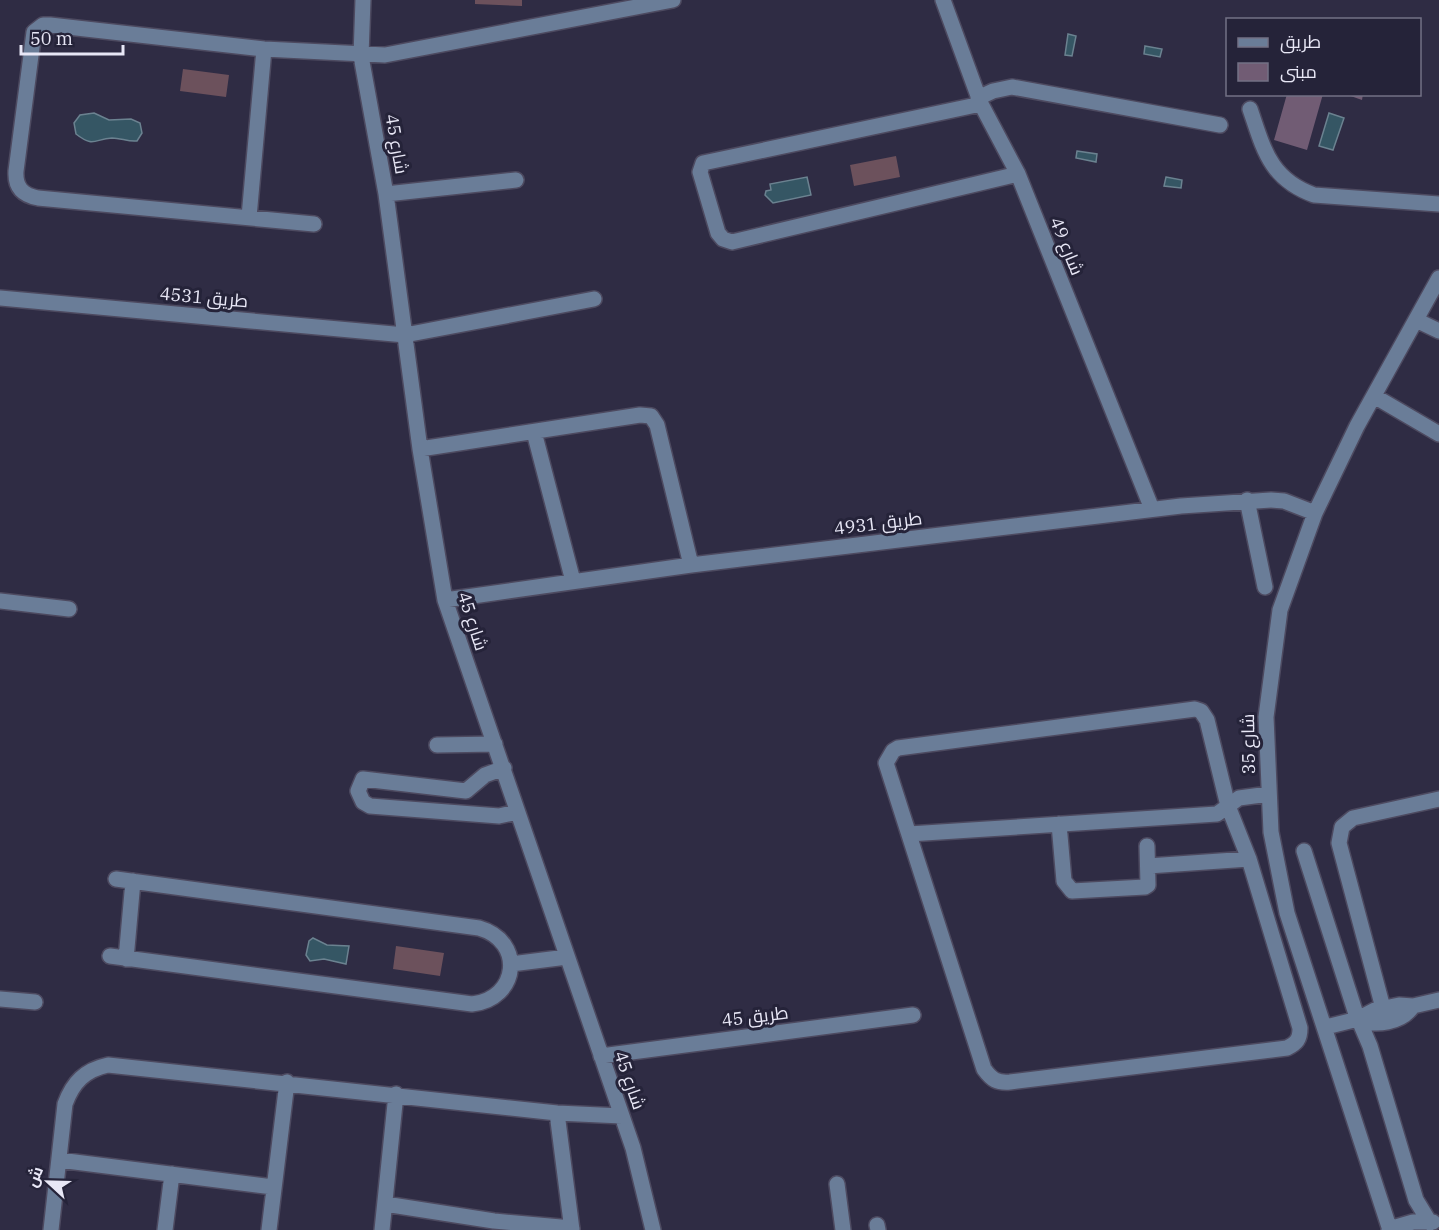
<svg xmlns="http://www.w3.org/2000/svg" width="1439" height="1230" viewBox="0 0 1439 1230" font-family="'IBM Plex Serif',Cairo,serif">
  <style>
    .green { fill: #6c515c }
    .water { fill: #355664; stroke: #6b8290; stroke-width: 1.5 }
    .building { fill: #715c74 }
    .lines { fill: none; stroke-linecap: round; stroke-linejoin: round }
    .minor-casing { stroke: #4d4a60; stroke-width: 18 }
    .minor { stroke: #6a7d98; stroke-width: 15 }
    .labels { text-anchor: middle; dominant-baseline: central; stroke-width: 6; stroke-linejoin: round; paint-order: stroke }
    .street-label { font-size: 18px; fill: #e8e7f6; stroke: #252339 }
  </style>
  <rect width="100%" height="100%" fill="#2f2c44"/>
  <!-- green -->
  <path class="green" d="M475 0H522V6L475 4Z
    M183 69 229 75 226 97 180 91Z
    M896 156 900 177 854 186 850 165Z
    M396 946 444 953 440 976 393 969Z"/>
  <!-- water -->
  <path class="water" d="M1068 34 1076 36 1072 56 1065 55Z
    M1145 46 1162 49 1160 57 1144 54Z
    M94 113 109 120 131 119 140 123 142 133 137 141C128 142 121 138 112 138 94 139 94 148 76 134L74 123 80 115Z
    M1329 113 1344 118 1333 150 1319 146Z
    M1077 151 1097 154 1096 162 1076 158Z
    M807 177 811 195 773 203 765 195 766 191 771 190 770 184Z
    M1166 177 1182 180 1181 188 1164 186Z
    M313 938 327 945 349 946 346 964 324 959 310 961 306 955 309 941Z"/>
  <!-- building -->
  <path class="building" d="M1287 94H1323L1307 150 1274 140Z
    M1345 94H1363L1362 100Z"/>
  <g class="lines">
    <!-- minor casing -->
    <g class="minor-casing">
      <path id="minor" d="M363 0 361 56 386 194 420 449 445 600 633 1148 653 1230
        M943 0 981 104 1018 174 1152 509
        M978 98 993 91 1012 87 1220 125
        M981 104 703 163 700 172 718 233 723 239 732 242 1018 174
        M1250 109C1264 150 1270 179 1314 195L1439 204
        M386 194 516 180
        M249 217 264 49
        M314 224 38 198C22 195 15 187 16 171L34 32 43 25H50L264 49 385 55 673 0
        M0 298 405 335 594 299
        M1416 320 1439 331
        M1374 396 1439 434
        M534 432 573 581
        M420 449 640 415 651 416 657 425 691 565
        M1247 500 1265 587
        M445 600 691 565 1181 506 1271 500 1284 501 1315 513
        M0 601 69 609
        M1195 709 1201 711 1207 720 1228 806 1249 859 1300 1028C1300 1039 1297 1043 1287 1048L1010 1082C997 1083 992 1080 984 1069L886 763 893 751 898 748Z
        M437 745 495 744
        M504 768 485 775 466 791 363 779 358 791 363 802 370 806 499 816 517 812
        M1059 824 1064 881 1072 891 1145 887 1148 885 1147 846
        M909 834 1217 814 1239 798 1269 794
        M1304 851 1355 1011 1370 1046 1416 1200 1430 1223
        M1148 866 1249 859
        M110 956 472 1004C519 999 525 941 479 928L116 879
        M126 959 133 881
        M511 964 567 957
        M0 999 35 1002
        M1383 1008 1339 843 1342 827 1353 818 1439 799
        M1358 1019C1375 1027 1402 1023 1413 1006
        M1326 1027 1358 1019 1375 1010 1399 1005 1413 1006 1439 1000
        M601 1056 913 1015
        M557 1113 572 1230
        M59 1160 273 1187
        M837 1184 843 1230
        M385 1204 494 1221 572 1228
        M877 1225 878 1230
        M1389 1229 1413 1222H1433
        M51 1230 65 1104C73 1082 85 1070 108 1065L557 1113 622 1116
        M165 1230 172 1174
        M269 1230 287 1082
        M382 1230 396 1094
        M1390 1230 1287 913 1271 832 1266 717 1280 610 1315 513 1357 426 1439 278"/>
    </g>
    <!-- minor -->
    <use href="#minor" class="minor"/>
  </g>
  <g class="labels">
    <!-- street labels -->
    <g class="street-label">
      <text transform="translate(397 144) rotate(80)">شارع 45</text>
      <text transform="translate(1067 246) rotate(68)">شارع 49</text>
      <text transform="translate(204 297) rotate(5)">طريق 4531</text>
      <text transform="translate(878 523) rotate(-7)">طريق 4931</text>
      <text transform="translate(473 621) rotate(72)">شارع 45</text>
      <text transform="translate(1248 744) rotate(-91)">شارع 35</text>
      <text transform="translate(755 1016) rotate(-7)">طريق 45</text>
      <text transform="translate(630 1080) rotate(71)">شارع 45</text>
    </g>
  </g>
  <!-- legend -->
  <rect x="1226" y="18" width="195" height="78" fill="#252339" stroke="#737185" stroke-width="1.5"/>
  <rect x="1238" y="38" width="30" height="9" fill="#6a7d98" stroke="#737185" stroke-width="1.5"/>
  <text x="1280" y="48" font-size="18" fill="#e8e7f6">طريق</text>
  <rect x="1238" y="63" width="30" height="18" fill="#715c74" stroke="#737185" stroke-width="1.5"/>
  <text x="1280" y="78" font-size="18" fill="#e8e7f6">مبنى</text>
  <!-- north arrow -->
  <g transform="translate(48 1182) rotate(292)" stroke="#252339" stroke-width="4.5" paint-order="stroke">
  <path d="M0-4.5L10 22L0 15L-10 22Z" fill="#e8e7f6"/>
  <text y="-9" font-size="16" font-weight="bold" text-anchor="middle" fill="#e8e7f6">ش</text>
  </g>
  <!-- scale -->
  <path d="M21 45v9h102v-9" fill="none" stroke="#e8e7f6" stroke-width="3"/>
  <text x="30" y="45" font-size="18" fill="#e8e7f6" stroke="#252339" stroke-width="4.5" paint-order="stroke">50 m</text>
</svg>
